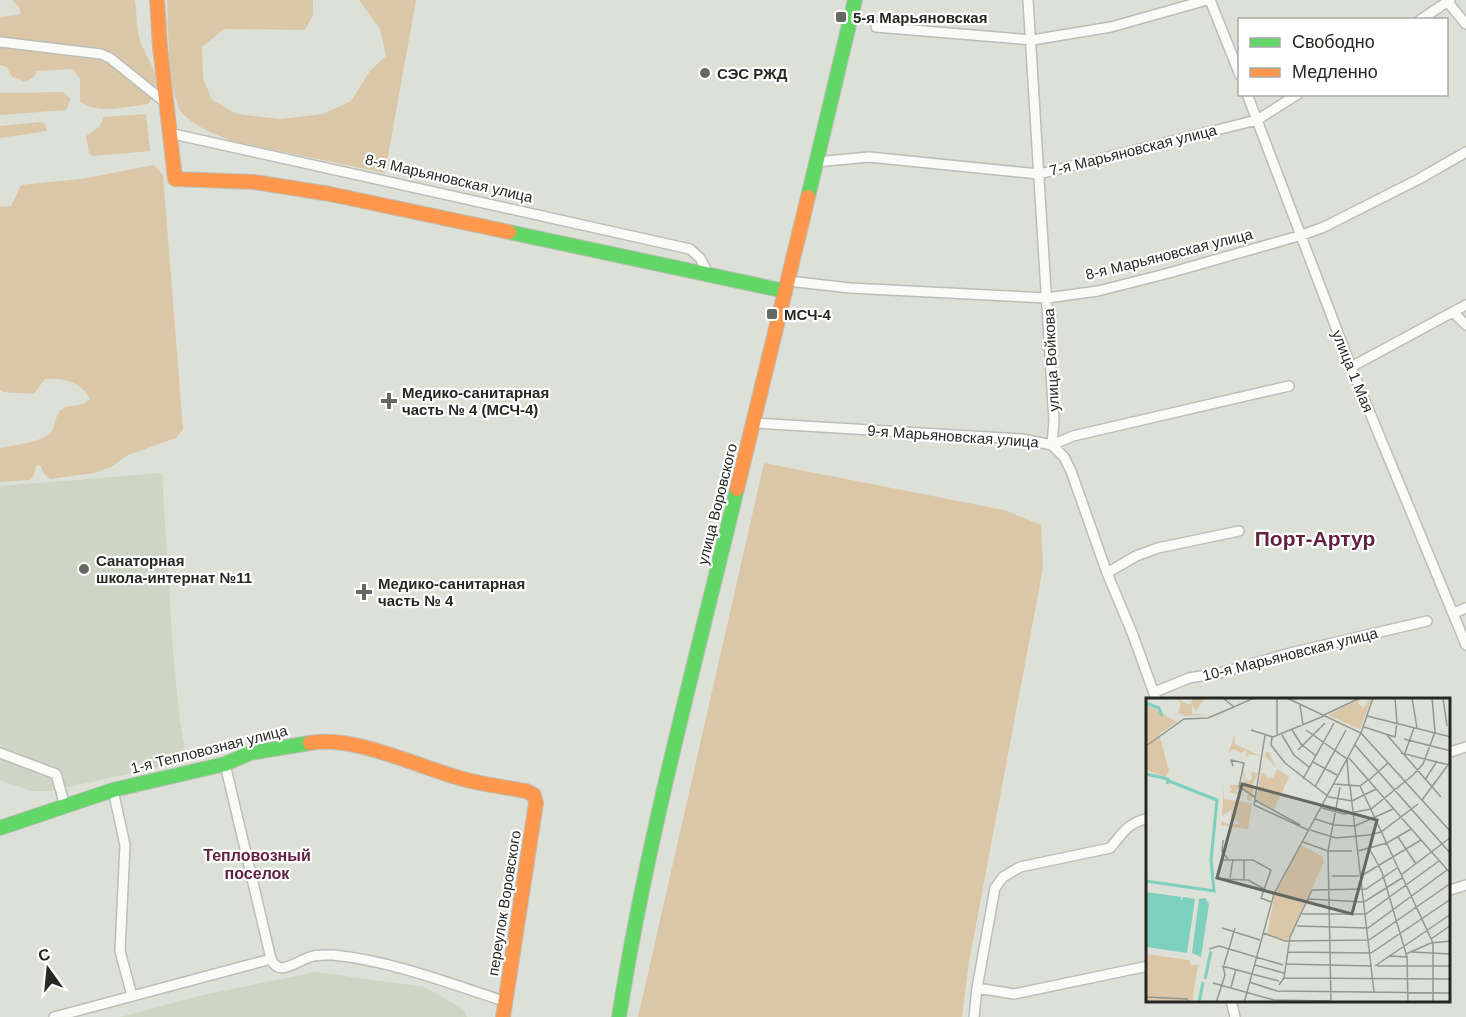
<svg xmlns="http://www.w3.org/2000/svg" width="1466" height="1017" viewBox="0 0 1466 1017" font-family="Arial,sans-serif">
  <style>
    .built { fill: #ced5c4 }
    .green { fill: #dbc7a8 }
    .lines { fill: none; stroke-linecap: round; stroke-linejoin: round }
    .street-casing { stroke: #bbbeb7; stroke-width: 12 }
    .fast-casing { stroke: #bbbeb7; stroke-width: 16 }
    .slow-casing { stroke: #bbbeb7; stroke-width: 16 }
    .street { stroke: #fafaf9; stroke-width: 9 }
    .fast { stroke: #63d668; stroke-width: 14 }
    .slow { stroke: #ff974d; stroke-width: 14 }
    .poi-dot { fill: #666962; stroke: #fff; stroke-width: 2 }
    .labels { text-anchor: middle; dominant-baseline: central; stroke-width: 4.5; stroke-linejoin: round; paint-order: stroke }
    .poi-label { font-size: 15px; font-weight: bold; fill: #262923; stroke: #fff; text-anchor: start }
    .street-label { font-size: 15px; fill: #262923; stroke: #fff }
    .neighbourhood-label { font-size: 16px; font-weight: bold; fill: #632240; stroke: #fff }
    .district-label { font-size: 21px; font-weight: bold; fill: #632240; stroke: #fff }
    .inset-river { fill: none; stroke: #7cd0bd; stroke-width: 3 }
    .inset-road { fill: none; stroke: #93978f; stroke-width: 1.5 }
    .view { fill: #666962; fill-opacity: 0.15; stroke: #666962; stroke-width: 3 }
    .inset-edge { fill: none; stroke: #262923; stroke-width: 3 }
  </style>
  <rect width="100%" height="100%" fill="#dce0d7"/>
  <!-- built -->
  <path class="built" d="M162 473 173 653 180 721 187 761 50 791H31L2 781 0 780V486Z
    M316 972 425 987 464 1010 467 1017H120L203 995Z"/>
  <!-- green -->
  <path class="green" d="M12 0H135C137 13 136 30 141 43 150 66 165 78 148 104 126 107 99 114 80 102V79L73 69 37 71 34 77 26 82 12 77 7 67 0 65V17L17 15 21 13 19 7Z
    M167 0H313V15L305 30 224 29 202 47 203 78 212 100 237 114 281 119 323 114 351 101 370 71 386 56 380 29 359 0H416L385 173 231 141C216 134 195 127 183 114 168 96 168 24 167 0Z
    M63 92 71 99 66 110 0 115V93Z
    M146 114 150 151 93 156 89 153 86 136 99 127 104 117Z
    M40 122 44 123 47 131 0 138V126Z
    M154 165 163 175 183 429 176 438 128 455 111 467 94 473 50 479 44 474 40 465 36 466 34 475 30 480 0 482V448C13 445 45 442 52 431 56 424 55 415 61 410 71 402 78 410 90 399 81 382 63 378 45 379L34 394 3 392 0 390V207L11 206 21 185 81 179Z
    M764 463 1004 510 1041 525 1043 568 969 962 962 1017H638Z"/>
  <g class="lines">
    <!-- street casing -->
    <g class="street-casing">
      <path id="street" d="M1028 0 1054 421 1052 445
        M1210 0 1240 75
        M1446 0 1466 24
        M1420 20 1450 0
        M876 27 1032 40 1111 27 1207 0
        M0 42 101 54 110 58 166 103
        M1247 94 1351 367 1466 645
        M169 133 690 249 700 258 709 275
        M816 162 869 157 1039 174 1257 120 1298 94
        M788 281 850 288 1047 298 1098 291 1169 273 1302 235 1324 227 1419 179 1466 152
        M1453 312 1466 325
        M1351 367 1466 305
        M754 423 1022 439 1052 445 1073 436 1289 386
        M1052 445 1064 457 1071 471 1107 573 1133 635 1156 699
        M1107 573 1136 556 1158 548 1239 531
        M1454 613 1466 608
        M1155 692 1189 678 1220 673 1290 653 1427 621
        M1450 752 1466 747
        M0 753 56 774 65 806
        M225 764 271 959
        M113 790 125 845 120 951 132 996
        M1450 890 1466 885
        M977 988 1014 994 1148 966
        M1231 1000 1235 1017
        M54 1017 271 959C279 978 296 961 310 957 317 954 325 955 333 955 392 961 448 983 504 1001
        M974 1017 977 988 995 888 1003 877 1020 867 1110 848C1125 831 1125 825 1148 818"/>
    </g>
    <!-- fast casing -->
    <g class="fast-casing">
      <path id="fast" d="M808 197 855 0
        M509 232 785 291
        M0 828 113 790 225 764 250 753 310 743
        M619 1017C647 839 695 664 737 489"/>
    </g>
    <!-- slow casing -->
    <g class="slow-casing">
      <path id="slow" d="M157 0 160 47 175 179 254 182 330 194 509 232
        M737 489 808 197
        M310 743C359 735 423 770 471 781 489 785 508 788 526 791L534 795 536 803 503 1017"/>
    </g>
    <!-- street -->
    <use href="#street" class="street"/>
    <!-- fast -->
    <use href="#fast" class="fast"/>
    <!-- slow -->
    <use href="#slow" class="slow"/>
  </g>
  <!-- markers -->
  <g class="poi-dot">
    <rect x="835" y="11" width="12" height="12" rx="3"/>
    <circle cx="705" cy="73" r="6"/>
    <rect x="766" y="308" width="12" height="12" rx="3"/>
    <path d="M386 392h6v6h6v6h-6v6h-6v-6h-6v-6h6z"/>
    <circle cx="84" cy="569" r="6"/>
    <path d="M361 583h6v6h6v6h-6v6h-6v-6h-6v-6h6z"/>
  </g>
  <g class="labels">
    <!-- poi labels -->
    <g class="poi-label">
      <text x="853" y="17">5-я Марьяновская</text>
      <text x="717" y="73">СЭС РЖД</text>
      <text x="784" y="314">МСЧ-4</text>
      <text x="402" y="392">Медико-санитарная<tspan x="402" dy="17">часть № 4 (МСЧ-4)</tspan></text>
      <text x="96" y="560">Санаторная<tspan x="96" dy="17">школа-интернат №11</tspan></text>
      <text x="378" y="583">Медико-санитарная<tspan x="378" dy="17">часть № 4</tspan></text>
    </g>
    <!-- street labels -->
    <g class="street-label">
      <text transform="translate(1133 150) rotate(-14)">7-я Марьяновская улица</text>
      <text transform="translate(449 178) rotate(13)">8-я Марьяновская улица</text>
      <text transform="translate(1169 254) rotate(-14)">8-я Марьяновская улица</text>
      <text transform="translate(1051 360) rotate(-93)">улица Войкова</text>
      <text transform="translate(1353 371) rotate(68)">улица 1 Мая</text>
      <text transform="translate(953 436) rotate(4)">9-я Марьяновская улица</text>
      <text transform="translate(717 504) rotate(-76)">улица Воровского</text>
      <text transform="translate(1290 654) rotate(-14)">10-я Марьяновская улица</text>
      <text transform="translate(209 749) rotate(-14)">1-я Тепловозная улица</text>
      <text transform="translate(504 903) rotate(-81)">переулок Воровского</text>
    </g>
    <!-- neighbourhood labels -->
    <g class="neighbourhood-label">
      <text x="257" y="855">Тепловозный<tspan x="257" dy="18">поселок</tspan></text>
    </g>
    <!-- district labels -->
    <g class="district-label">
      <text x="1315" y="538">Порт-Артур</text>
    </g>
  </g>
  <!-- overview -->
  <g transform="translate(1146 698)">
    <rect width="304" height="304" fill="#dce0d7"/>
    <path d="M30 0 44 7 47 0H59L50 13 46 7V16L68 17 38 18 32 15 35 5ZM220 0H226L214 31 182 17 214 1 212 5 217 10 223 3ZM0 6 31 24 13 36 23 73 20 79 0 72V50L11 38 0 48ZM88 38 89 46 114 58 103 56 100 59V52L95 55 87 51 82 56ZM120 54H123L130 70 143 79 128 111 110 101 118 60 116 74 122 80H127L131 71 119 58ZM97 72 101 83 106 81 105 74 112 75 107 86 106 103 101 102 102 95 93 91 89 93 100 98 82 94 86 92 83 87H98ZM78 86V101L106 105 102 131 75 127V123L84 127 95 125 84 119 86 111 76 118ZM155 147 176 158 178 164 142 242 121 238 128 199ZM0 256 43 262 45 267H52L46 304 0 305Z" fill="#dbc7a8"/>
    <path d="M0 194 35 199V204L37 199 49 201 41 255 0 249ZM59 200 63 206 55 259 46 255 53 201Z" fill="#7cd0bd"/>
    <path class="inset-river" d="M0 5 13 10 16 18M0 76 22 81 21 86M0 183 68 193 65 162 71 102 23 83M59 281 65 253M53 305 57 284"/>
    <path class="inset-road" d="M77 0 88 9 108 0M131 0V37M141 0 215 35 305 134M249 0 251 25M266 0 271 30M297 0 301 28M154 7 157 27M178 17 214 0M221 18 305 39M218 29 249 39 251 25M105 32 127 39 178 18M146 32 155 46 170 58M160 32 201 61 203 88M119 37 108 107 162 132M136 37 148 57 163 69M241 37 295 99M126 39 125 47 139 65 183 99 206 103 230 91M258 41 305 53M209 47 305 156M0 48 38 21 62 20 88 9M152 52 179 25M255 55 303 67M259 55 268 30M203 60 305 176M167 64 191 77M87 68 85 62 98 65 93 89 109 99M157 81 188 25M223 82 242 65M279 82 291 63M188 86 214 88 222 82M204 88 228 294M214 88 287 245V305M169 89 200 32M109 102 154 127M276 102 305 63M176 110 198 116 225 111 267 77 277 66 289 34 286 0M169 121 188 127 209 128 247 111M164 132 190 140 223 137 235 134 272 106M252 139 270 166M77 142 76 154 82 161M157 144 182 153H206M223 150 236 174 261 259 262 305M212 153 241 145 265 131M75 162H107L125 172 115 200 125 204M255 177 305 139M186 178H213M215 178 275 142M84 180 87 161M76 181 102 182 118 191M98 181V162M162 201 218 204 256 180M156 216H220L293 163M151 228 222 230 301 172M76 230 114 242M117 235 139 243 223 242 305 185M285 241 305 227M63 251 73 248 137 267M142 254 225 255 305 201M266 254 305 256M260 256 285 245 305 243M243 258 261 259M139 266 226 268M78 267 89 230M109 267 138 275M76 268 133 283M229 268 305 216M231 268H305M138 280 305 281M103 284 131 293 305 295M67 285 128 302 185 303M133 287 138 280 144 239 166 192 220 191 251 170M85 289 90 271M0 299 41 301 42 305M70 305 79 277 77 268M98 305 128 196 215 35 227 0M185 305 182 153 194 89"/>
    <path class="view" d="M96 86 231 122 206 216 71 180Z"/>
    <rect width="304" height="304" class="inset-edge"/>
  </g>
  <!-- legend -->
  <rect x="1238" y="18" width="210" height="78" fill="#ffffff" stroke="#a8a9a7" stroke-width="1.5"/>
  <rect x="1250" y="38" width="30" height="9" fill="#63d668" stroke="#a8a9a7" stroke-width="1.5"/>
  <text x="1292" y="48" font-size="18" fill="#262923">Свободно</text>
  <rect x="1250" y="68" width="30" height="9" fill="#ff974d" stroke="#a8a9a7" stroke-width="1.5"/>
  <text x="1292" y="78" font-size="18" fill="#262923">Медленно</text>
  <!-- north arrow -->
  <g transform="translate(48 969) rotate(345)" stroke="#ffffff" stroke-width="4.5" paint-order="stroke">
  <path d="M0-4.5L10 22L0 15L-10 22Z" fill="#262923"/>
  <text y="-9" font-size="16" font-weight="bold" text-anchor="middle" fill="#262923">С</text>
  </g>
</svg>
